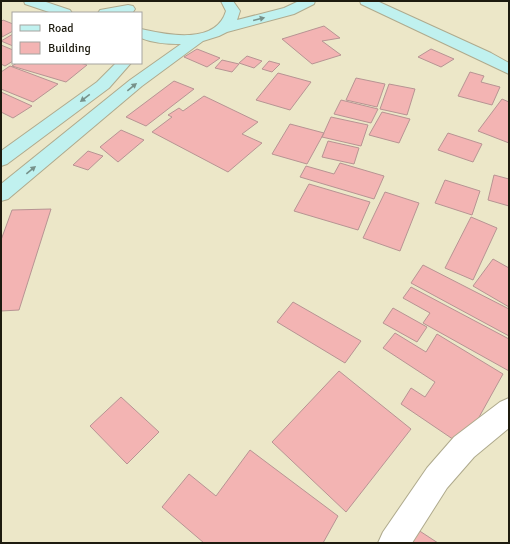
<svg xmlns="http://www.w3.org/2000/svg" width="510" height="544" viewBox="0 0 510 544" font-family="Signika,sans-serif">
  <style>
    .building { fill: #f3b4b3; stroke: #b79493 }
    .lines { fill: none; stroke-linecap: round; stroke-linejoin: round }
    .street-casing { stroke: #afaa8d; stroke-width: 2 }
    .secondary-casing { stroke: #afaa8d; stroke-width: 2 }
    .street { fill: #fff; fill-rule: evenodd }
    .secondary { fill: #c0f1ef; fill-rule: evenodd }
    .oneway { fill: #77918a }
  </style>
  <rect width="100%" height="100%" fill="#ece7c8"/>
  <!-- building -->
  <path class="building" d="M3 20 13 24V31L2 37 1 22Z
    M324 26 340 38 322 41 341 55 312 64 282 39Z
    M13 34V46L1 41Z
    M1 45 13 50V61L5 66 1 64Z
    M197 49 220 58 207 67 184 57Z
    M431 49 454 59 441 67 418 57Z
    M247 56 262 61 254 68 239 63Z
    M222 60 239 64 232 72 215 68Z
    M269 61 280 64 272 72 262 69Z
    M17 63H80L87 65 66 82 12 66Z
    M10 66 58 84 33 102 1 89V72Z
    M470 72 484 76 481 82 500 87 492 105 458 96Z
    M278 73 311 82 290 110 256 100Z
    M356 78 385 84 377 107 346 100Z
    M174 81 194 89 146 126 126 117Z
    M389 84 415 89 407 115 380 109Z
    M1 92 32 106 13 118 1 112Z
    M204 96 258 122 242 134 262 143 228 172 152 132 172 117 168 115 179 108 183 111Z
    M502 99 509 102V143L478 131Z
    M341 100 378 109 371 123 334 114Z
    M382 112 410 119 399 143 369 135Z
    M331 117 368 125 361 146 322 137Z
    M290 124 324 133 307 164 272 154Z
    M121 130 144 140 118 162 100 147Z
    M448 133 482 144 473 162 438 150Z
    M328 141 359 148 354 164 322 157Z
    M88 151 103 156 88 170 73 165Z
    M340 163 384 176 374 199 300 177 306 166 334 174Z
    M494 175 509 179V206L488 200Z
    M445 180 480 191 472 215 435 203Z
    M309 184 370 202 358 230 294 211Z
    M385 192 419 203 400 251 363 238Z
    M51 209 19 310 1 311V240L12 210Z
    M471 217 497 228 473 280 445 268Z
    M493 259 509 268V307L473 286Z
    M423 265 509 309V336L411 283Z
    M411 287 509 339V371L423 323 430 313 403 298Z
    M293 302 361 341 345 363 277 322Z
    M393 308 427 327 417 342 383 323Z
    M395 333 426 352 437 334 503 374 463 446 401 404 411 388 425 397 435 382 383 348Z
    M339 371 411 429 346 512 272 442Z
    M121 397 159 432 127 464 90 426Z
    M250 450 338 516 323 543H204L162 507 189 474 216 496Z
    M412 526 438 543H405Z"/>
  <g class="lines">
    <!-- street casing -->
    <g class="street-casing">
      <path id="street" d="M509 398V428L474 457 447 488 412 543H378L383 532 427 468 454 437 500 402Z"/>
    </g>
    <!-- secondary casing -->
    <g class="secondary-casing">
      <path id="secondary" d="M24 1H43L70 10 72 13H52L25 4Z
        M221 1H233L240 11 237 20 284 8 299 1H315L314 4 294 14 227 32 219 36 203 41 142 86 8 199 1 201V184L130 80 181 44C167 44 153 43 141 38V29C167 35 216 45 226 11Z
        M360 1H377L491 53 509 63V74L361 4Z
        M128 5 133 6 135 9 133 12 98 13 100 10Z
        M116 63H131L109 88 7 164 1 166V151L97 82Z"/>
    </g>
    <!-- street -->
    <use href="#street" class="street"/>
    <!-- secondary -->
    <use href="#secondary" class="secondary"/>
  </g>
  <!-- one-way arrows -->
  <defs><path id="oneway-solid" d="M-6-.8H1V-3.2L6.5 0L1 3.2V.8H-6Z"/></defs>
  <g class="oneway">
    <use href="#oneway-solid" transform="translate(259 19) rotate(-14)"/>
    <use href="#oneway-solid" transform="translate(132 87) rotate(-39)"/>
    <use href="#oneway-solid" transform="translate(85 98) rotate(143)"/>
    <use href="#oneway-solid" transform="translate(31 170) rotate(-39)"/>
  </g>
  <!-- border -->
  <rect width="510" height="544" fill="none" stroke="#1d1b0f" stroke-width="4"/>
  <!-- legend -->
  <rect x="12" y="12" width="130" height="52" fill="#ffffff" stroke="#a5a49f"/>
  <rect x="20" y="25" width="20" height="6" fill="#c0f1ef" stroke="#a5a49f"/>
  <text x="48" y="32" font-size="12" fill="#1d1b0f">Road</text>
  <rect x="20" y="42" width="20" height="12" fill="#f3b4b3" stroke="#a5a49f"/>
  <text x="48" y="52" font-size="12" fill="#1d1b0f">Building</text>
</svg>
